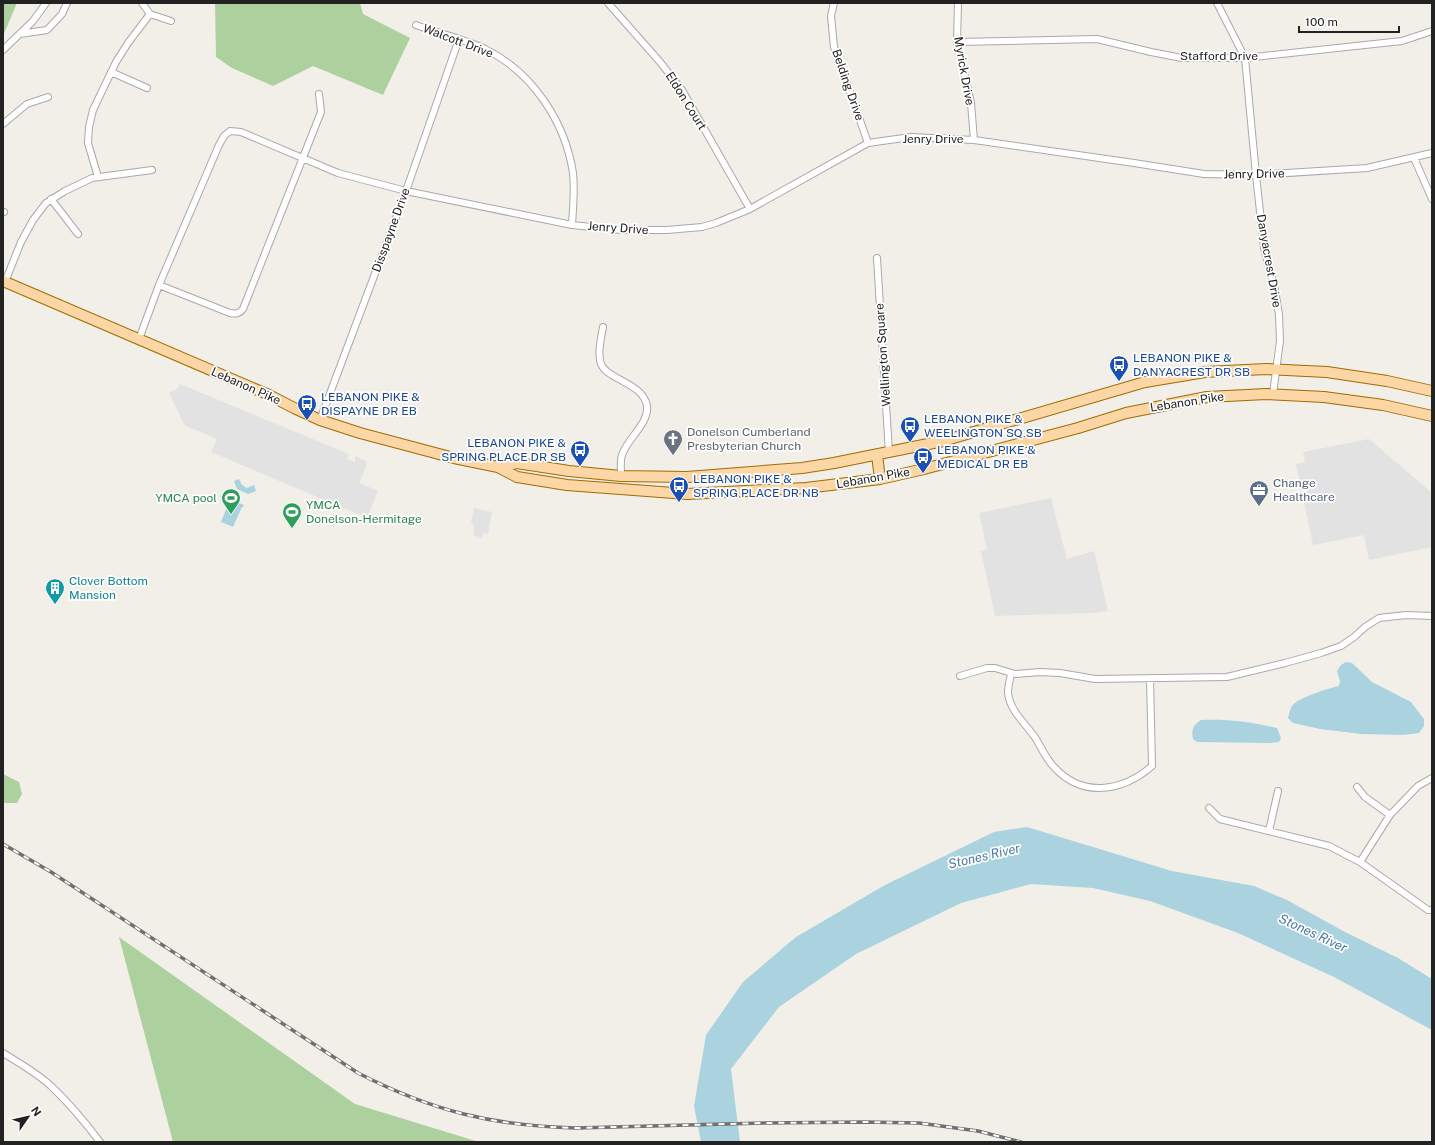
<svg xmlns="http://www.w3.org/2000/svg" width="1435" height="1145" viewBox="0 0 1435 1145" font-family="'Public Sans',sans-serif">
  <style>
    .forest { fill: #add19e }
    .parking { fill: #e2e2e2 }
    .water { fill: #aad3df }
    .lines { fill: none; stroke-linecap: round; stroke-linejoin: round }
    .street-casing { stroke: #a9a9a9; stroke-width: 8 }
    .primary-casing { stroke: #a06b00; stroke-width: 12 }
    .street { stroke: #fff; stroke-width: 6 }
    .primary { stroke: #fcd6a4; stroke-width: 10 }
    .rail-casing { stroke: #707070; stroke-width: 3.5 }
    .rail { stroke: #fff; stroke-width: 2; stroke-dasharray: 6; stroke-linecap: butt }
    .labels { text-anchor: middle; dominant-baseline: central; stroke-width: 3.5; stroke-linejoin: round; paint-order: stroke }
    .street-label { font-size: 12px; fill: #222; stroke: #fff }
    .transit-label { font-size: 12px; fill: #164399; stroke: #fff; text-anchor: start }
    .worship-label { font-size: 12px; fill: #5b616d; stroke: #fff; text-anchor: start }
    .service-label { font-size: 12px; fill: #4e5e75; stroke: #fff; text-anchor: start }
    .leisure-label { font-size: 12px; fill: #27864d; stroke: #fff; text-anchor: end }
    .culture-label { font-size: 12px; fill: #0d838f; stroke: #fff; text-anchor: start }
    .water-label { font-size: 13px; font-style: italic; fill: #4a7aab; stroke: #fff }
  </style>
  <rect width="100%" height="100%" fill="#f2efe9"/>
  <!-- forest -->
  <path class="forest" d="M3 3H17L3 36Z
    M215 3H360L363 14 410 38 383 95 313 66 273 86 232 68 216 57Z
    M3 774 19 782 22 794 17 803H6L3 802Z
    M119 937 355 1104 479 1142H173Z"/>
  <!-- parking -->
  <path class="parking" d="M180 384 349 454 347 459 355 462V456L366 461V467L359 483 378 491 367 518 211 452 217 439 186 426 184 424 169 393 177 389Z
    M1369 439 1430 491 1432 497V547L1369 560 1364 535 1313 545 1296 464 1305 462 1303 452Z
    M1051 498 1067 559 1094 551 1108 611 1094 613 995 616 981 551 987 550 979 513Z
    M474 508 492 512 488 534 483 533 482 538 473 535 474 526 471 523Z"/>
  <!-- water -->
  <path class="water" d="M239 479 242 485 247 488 254 485 256 491 248 494 237 489 234 481Z
    M230 499 244 505 243 507H242L233 527 221 522Z
    M1346 662 1352 663 1372 682 1411 702 1424 719V726L1419 733 1403 735 1361 734 1320 729 1293 723 1288 718C1289 714 1290 709 1292 706 1297 698 1329 688 1339 686L1340 681 1337 671 1341 665Z
    M1201 720C1229 719 1250 722 1277 728L1281 738 1279 742 1268 743 1197 742 1193 739C1191 730 1193 725 1201 720Z
    M1027 827 1172 871 1254 886 1287 900 1345 932 1398 958 1432 979V1030L1334 977 1238 933 1150 901 1093 888 1031 884 961 903 856 954 779 1007 731 1069 740 1142H701L694 1106 706 1035 743 982 796 937 885 885 994 832Z"/>
  <g class="lines">
    <!-- street casing -->
    <g class="street-casing">
      <path id="street" d="M142 3 150 14 171 21
        M608 3 660 62 682 90 750 209
        M834 3 831 16 834 47 868 143
        M958 3 957 42 971 103 974 140
        M1217 3 1245 58 1256 175 1264 248 1275 290 1279 315 1280 341 1273 394
        M416 25C438 33 463 39 485 49 532 72 565 121 573 173 575 190 573 207 572 225
        M20 34 47 30 62 14 67 3
        M957 42 1097 39 1151 52 1182 58H1245L1402 41 1432 31
        M3 50 33 21 46 3
        M111 72 147 88
        M3 124 27 104 48 97
        M1414 158 1432 199
        M98 177 88 143 89 127 93 110 116 62 128 43 150 14
        M51 199 78 234
        M3 212H4
        M877 258 889 453
        M5 282 21 242 33 220 46 203 65 191 92 178 152 170
        M159 285 230 313C236 314 239 314 243 309L321 112 319 94
        M603 327C601 338 598 349 600 360 602 380 643 381 647 406 649 424 628 437 622 455 620 461 621 469 621 476
        M139 339 159 285 219 145 224 136 230 131 241 132 338 173 406 191 572 225 621 230H667L702 227 716 223 750 209 868 143 911 137 974 140 1134 163 1204 174 1256 175 1367 168 1432 153
        M320 420 406 191 459 39
        M1011 674C1010 680 1008 686 1008 692 1009 710 1025 723 1034 736 1041 746 1045 758 1054 767 1082 798 1122 792 1152 766L1150 678
        M960 676 987 668H995L1015 674 1040 672 1060 673 1095 679 1227 677 1285 663 1321 653 1341 646 1354 637 1365 627 1379 618 1406 615 1432 616
        M1357 787 1365 797 1390 815
        M1209 808 1220 819 1329 846 1360 862 1428 910H1432
        M1269 831 1278 791
        M1360 862 1390 815 1418 786 1432 778
        M3 1053C19 1063 37 1073 51 1086 69 1103 85 1122 100 1142"/>
    </g>
    <!-- primary casing -->
    <g class="primary-casing">
      <path id="primary" d="M3 281 269 395 294 408 320 420 360 433 454 458 498 467 517 477 567 485 687 494 806 488 880 479 924 469 1078 428 1126 413 1207 397 1266 394 1324 397 1383 405 1432 416
        M877 455 880 479
        M498 467 517 463 569 471 621 476 687 477 802 468 834 463 943 441 1145 382 1205 372 1266 369 1327 372 1387 381 1432 391"/>
    </g>
    <!-- street -->
    <use href="#street" class="street"/>
    <!-- primary -->
    <use href="#primary" class="primary"/>
    <!-- rail casing -->
    <g class="rail-casing">
      <path id="rail" d="M3 844 51 872 358 1073C432 1111 493 1126 576 1128L765 1123 864 1122 919 1123 978 1131 1021 1142"/>
    </g>
    <!-- rail -->
    <use href="#rail" class="rail"/>
  </g>
  <!-- icons -->
  <defs>
    <g id="bus-pin" transform="scale(1)"><path d="M0 17L-7.5 6A9.5 9.5 0 1 1 7.5 6Z" fill="#1a4fb4" stroke="#fff"/><path d="M-5-6H5V4H4V6H2V4H-2V6H-4V4H-5ZM-3.5-4V0h7V-4ZM-3.5 1.2v1.5H-2V1.2ZM2 1.2v1.5H3.5V1.2Z" fill="#fff"/></g>
    <g id="church-pin" transform="scale(1)"><path d="M0 17L-7.5 6A9.5 9.5 0 1 1 7.5 6Z" fill="#6b7280" stroke="#fff"/><path d="M-1.2-6h2.4v3.5h3.3v2.4h-3.3V6h-2.4V-.1h-3.3v-2.4h3.3Z" fill="#fff"/></g>
    <g id="office-pin" transform="scale(1)"><path d="M0 17L-7.5 6A9.5 9.5 0 1 1 7.5 6Z" fill="#5c6f8a" stroke="#fff"/><path d="M-6-3h4V-5.5h4V-3h4V5H-6ZM-1-4.5V-3h2v-1.5ZM-6 0V1H6V0Z" fill="#fff"/></g>
    <g id="stadium-pin" transform="scale(1)"><path d="M0 17L-7.5 6A9.5 9.5 0 1 1 7.5 6Z" fill="#2e9e5b" stroke="#fff"/><path d="M0-5a6.5 5 0 1 0 0 10a6.5 5 0 1 0 0-10ZM-3.5-1.8h7v3.6h-7Z" fill="#fff"/></g>
    <g id="building-pin" transform="scale(1)"><path d="M0 17L-7.5 6A9.5 9.5 0 1 1 7.5 6Z" fill="#0f9aa8" stroke="#fff"/><path d="M-4-6H4V6H1V3H-1V6H-4ZM-2.5-4.3h1.7v1.8h-1.7ZM.8-4.3h1.7v1.8H.8ZM-2.5-1h1.7V.8h-1.7ZM.8-1h1.7V.8H.8Z" fill="#fff"/></g>
  </defs>
  <g fill-rule="evenodd">
    <use href="#bus-pin" x="1119" y="365"/>
    <use href="#bus-pin" x="307" y="404"/>
    <use href="#bus-pin" x="910" y="426"/>
    <use href="#church-pin" x="673" y="439"/>
    <use href="#bus-pin" x="580" y="450"/>
    <use href="#bus-pin" x="923" y="457"/>
    <use href="#bus-pin" x="679" y="486"/>
    <use href="#office-pin" x="1259" y="490"/>
    <use href="#stadium-pin" x="231" y="498"/>
    <use href="#stadium-pin" x="292" y="512"/>
    <use href="#building-pin" x="55" y="588"/>
  </g>
  <g class="labels">
    <!-- street labels -->
    <g class="street-label">
      <text transform="translate(458 41) rotate(21)">Walcott Drive</text>
      <text x="1219" y="56">Stafford Drive</text>
      <text transform="translate(964 71) rotate(80)">Myrick Drive</text>
      <text transform="translate(848 85) rotate(71)">Belding Drive</text>
      <text transform="translate(686 101) rotate(58)">Eldon Court</text>
      <text x="933" y="139">Jenry Drive</text>
      <text transform="translate(1254 174) rotate(-1)">Jenry Drive</text>
      <text transform="translate(618 228) rotate(4)">Jenry Drive</text>
      <text transform="translate(391 230) rotate(-70)">Disspayne Drive</text>
      <text transform="translate(1269 261) rotate(80)">Danyacrest Drive</text>
      <text transform="translate(883 355) rotate(-94)">Wellington Square</text>
      <text transform="translate(246 386) rotate(24)">Lebanon Pike</text>
      <text transform="translate(1187 402) rotate(-9)">Lebanon Pike</text>
      <text transform="translate(873 478) rotate(-10)">Lebanon Pike</text>
    </g>
    <!-- transit labels -->
    <g class="transit-label">
      <text x="1133" y="358">LEBANON PIKE &amp;<tspan x="1133" dy="14">DANYACREST DR SB</tspan></text>
      <text x="321" y="397">LEBANON PIKE &amp;<tspan x="321" dy="14">DISPAYNE DR EB</tspan></text>
      <text x="924" y="419">LEBANON PIKE &amp;<tspan x="924" dy="14">WEELINGTON SQ SB</tspan></text>
      <text x="566" y="443" text-anchor="end">LEBANON PIKE &amp;<tspan x="566" dy="14">SPRING PLACE DR SB</tspan></text>
      <text x="937" y="450">LEBANON PIKE &amp;<tspan x="937" dy="14">MEDICAL DR EB</tspan></text>
      <text x="693" y="479">LEBANON PIKE &amp;<tspan x="693" dy="14">SPRING PLACE DR NB</tspan></text>
    </g>
    <!-- worship labels -->
    <g class="worship-label">
      <text x="687" y="432">Donelson Cumberland<tspan x="687" dy="14">Presbyterian Church</tspan></text>
    </g>
    <!-- service labels -->
    <g class="service-label">
      <text x="1273" y="483">Change<tspan x="1273" dy="14">Healthcare</tspan></text>
    </g>
    <!-- leisure labels -->
    <g class="leisure-label">
      <text x="217" y="498">YMCA pool</text>
      <text x="306" y="505" text-anchor="start">YMCA<tspan x="306" dy="14">Donelson-Hermitage</tspan></text>
    </g>
    <!-- culture labels -->
    <g class="culture-label">
      <text x="69" y="581">Clover Bottom<tspan x="69" dy="14">Mansion</tspan></text>
    </g>
    <!-- water labels -->
    <g class="water-label">
      <text transform="translate(984 856) rotate(-13)">Stones River</text>
      <text transform="translate(1313 933) rotate(25)">Stones River</text>
    </g>
  </g>
  <!-- border -->
  <rect width="1435" height="1145" fill="none" stroke="#222222" stroke-width="8"/>
  <!-- north arrow -->
  <g transform="translate(28 1117) rotate(56)" stroke="#ffffff" stroke-width="3" paint-order="stroke">
  <path d="M0-3L7 15L0 10L-7 15Z" fill="#222222"/>
  <text y="-6" font-size="11" font-weight="bold" text-anchor="middle" fill="#222222">N</text>
  </g>
  <!-- scale -->
  <path d="M1299 26v6h100v-6" fill="none" stroke="#222222" stroke-width="2"/>
  <text x="1305" y="26" font-size="12" fill="#222222" stroke="#ffffff" stroke-width="3" paint-order="stroke">100 m</text>
</svg>
